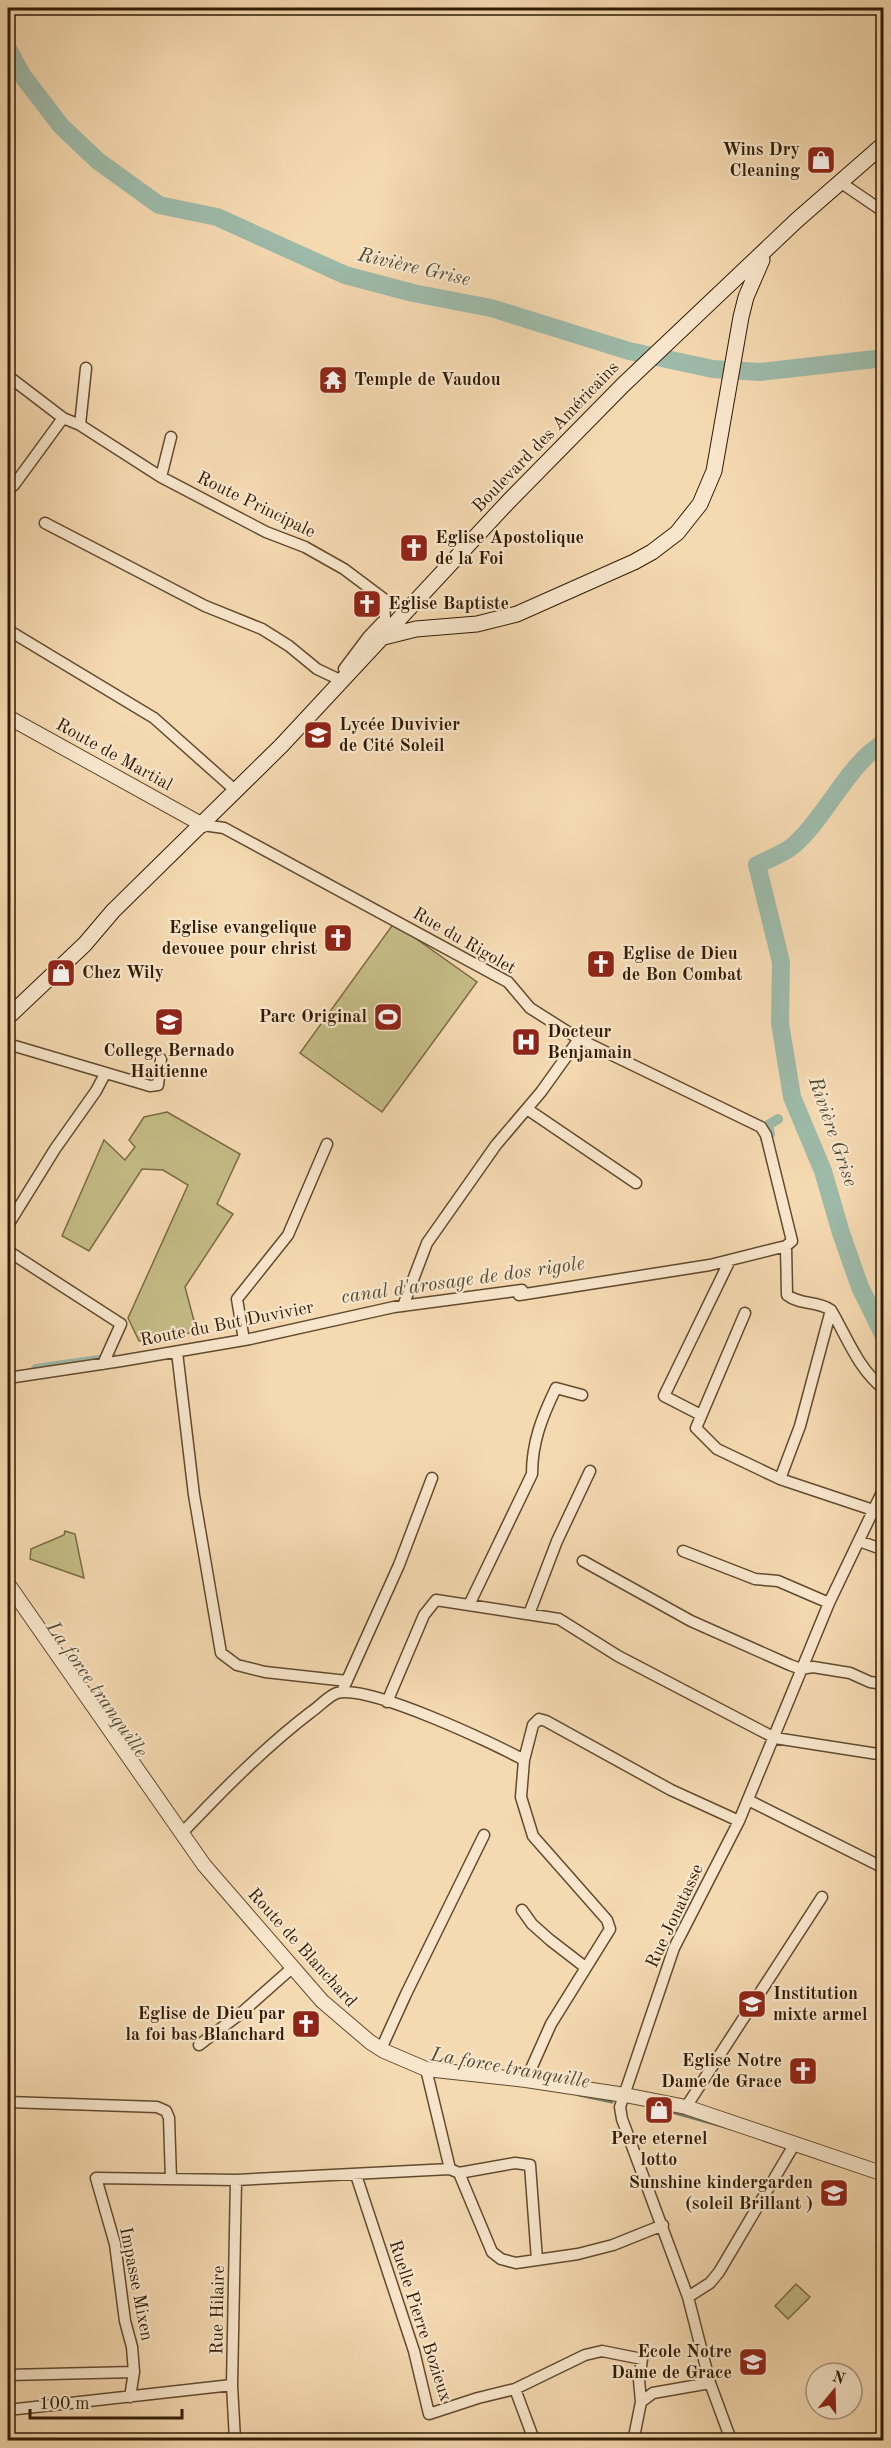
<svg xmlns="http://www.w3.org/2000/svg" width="891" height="2448" viewBox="0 0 891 2448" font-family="'Old Standard TT',serif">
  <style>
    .green { fill: #c4bc86; stroke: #7a6c44; stroke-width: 1.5 }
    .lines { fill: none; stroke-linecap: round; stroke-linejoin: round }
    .stream { stroke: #727a67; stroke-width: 3 }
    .canal { stroke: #9dbaa9; stroke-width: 10 }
    .river { stroke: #9dbaa9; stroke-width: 18 }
    .minor-casing { stroke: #624a2e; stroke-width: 13 }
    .tertiary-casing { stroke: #624a2e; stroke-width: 16 }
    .secondary-casing { stroke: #311b03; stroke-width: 17 }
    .minor { stroke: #f8e6cc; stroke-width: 10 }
    .tertiary { stroke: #f8e6cc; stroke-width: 14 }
    .secondary { stroke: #f8e6cc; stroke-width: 15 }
    .labels { text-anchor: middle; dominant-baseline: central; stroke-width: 4.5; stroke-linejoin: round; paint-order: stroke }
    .poi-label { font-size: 18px; font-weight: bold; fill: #311b03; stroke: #f8e6cc; text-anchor: start }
    .street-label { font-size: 18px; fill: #311b03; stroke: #f8e6cc }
    .water-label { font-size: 20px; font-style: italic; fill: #514b35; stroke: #f8e6cc }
  </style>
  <rect width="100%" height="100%" fill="#f5d9b1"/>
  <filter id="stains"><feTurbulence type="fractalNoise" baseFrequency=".00333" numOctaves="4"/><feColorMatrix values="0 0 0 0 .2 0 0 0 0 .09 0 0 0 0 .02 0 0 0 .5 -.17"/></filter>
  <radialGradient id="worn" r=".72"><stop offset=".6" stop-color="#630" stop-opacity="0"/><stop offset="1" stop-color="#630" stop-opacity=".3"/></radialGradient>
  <!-- green -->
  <path class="green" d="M394 923 477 982 382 1112 300 1053Z
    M167 1112 240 1154 217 1204 233 1214 185 1287 197 1332 139 1341 128 1318 188 1185 163 1170 142 1169 89 1251 62 1236 104 1140 125 1160 135 1147 129 1140 144 1117Z
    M65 1531 75 1534 84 1578 30 1559 31 1549 64 1535Z
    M796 2284 810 2297 788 2319 775 2306Z"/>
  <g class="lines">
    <!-- stream -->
    <path class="stream" d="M579 2095 612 2102
      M654 2107 732 2129"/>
    <!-- canal -->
    <path class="canal" d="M765 1139 770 1134 768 1125 778 1119
      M36 1369 113 1358"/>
    <!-- river -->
    <path class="river" d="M8 49 22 75 61 126 98 161 159 205 217 217 345 275 413 293 491 308 629 351 713 369 760 372 884 358
      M884 743C850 761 826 817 794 845 784 854 768 859 757 865L781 962 780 1023 792 1097 823 1171 841 1233 860 1287 884 1336"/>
    <!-- minor casing -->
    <g class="minor-casing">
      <path id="minor" d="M840 182 884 212
        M8 376 63 418 80 425 161 477 266 532 305 547 344 569 384 599 385 619 368 637 344 669
        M80 425 86 368
        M161 477 171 437
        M8 490 14 485 63 418
        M45 523 205 606 262 629 289 646 317 669 336 678
        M8 630 154 718 236 791
        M8 1044 150 1086 158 1085 161 1059
        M527 1109 636 1183
        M8 1225 55 1149 96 1091 105 1074
        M786 1246 787 1295C800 1305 818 1301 831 1310 847 1337 858 1369 884 1389
        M8 1251 121 1324 103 1364
        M403 1306 427 1243 496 1145 541 1092 579 1039
        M745 1313 696 1428 717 1449 780 1479 873 1510
        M244 1340 237 1299 288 1235 327 1144
        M177 1352 194 1495 221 1653 237 1665 265 1672 347 1681
        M8 1378 121 1361 250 1339 394 1307 522 1290 519 1295 710 1265 786 1246 792 1241 766 1135 761 1127 579 1039 530 1008 508 982 224 828 203 825
        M701 1415 664 1396 730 1260
        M780 1479 800 1426 831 1310
        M859 1541 884 1550
        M683 1551 755 1579 778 1581 829 1603
        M583 1561 691 1621 790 1665 801 1669 813 1667 850 1673 870 1682 884 1684
        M469 1605 532 1474C532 1442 542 1417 556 1388L582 1395
        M529 1614 557 1541 590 1471
        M344 1687 399 1565 432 1478
        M387 1702 424 1615 436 1600 559 1619 618 1656 775 1738 884 1755
        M524 1760 533 1725 539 1719 546 1721 671 1790 739 1821
        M748 1800 884 1868
        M182 1833C223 1790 264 1748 311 1712 319 1707 328 1696 337 1693 368 1684 493 1743 524 1760L521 1797 533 1836 607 1920 610 1929 551 2024 526 2080
        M522 1910 532 1924 550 1940 585 1967
        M199 2045 240 2014 292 1968
        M381 2049 406 1994 484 1835
        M8 2102 157 2107 166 2111 169 2118 171 2179
        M686 2107 822 1897
        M450 2169 459 2173 492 2252 501 2259 516 2263 578 2254 613 2245 663 2225
        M459 2173 515 2163 530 2165 537 2260
        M356 2175 414 2351 429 2414 478 2398 515 2389 534 2440
        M688 2297 710 2283 719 2272 794 2145
        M8 2375 134 2372
        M515 2389 585 2355 602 2351 642 2359 639 2380 641 2402
        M130 2397 134 2372 132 2347 125 2321 115 2244 96 2178 236 2180 450 2169 426 2069
        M8 2410 232 2385
        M235 2440 232 2385 236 2180
        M630 2440 634 2437 641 2402 653 2393 710 2383
        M731 2440 710 2383 688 2297 622 2119 620 2107 674 1948 739 1821 829 1603 884 1488"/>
    </g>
    <!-- tertiary casing -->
    <g class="tertiary-casing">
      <path id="tertiary" d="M8 717 203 825
        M8 1584 204 1865 322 2001 370 2042 384 2051 426 2069 526 2080 625 2095 686 2107 884 2174"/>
    </g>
    <!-- secondary casing -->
    <g class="secondary-casing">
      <path id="secondary" d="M384 637 416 629 477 624 517 614 634 562 652 552 677 533 700 504 714 471 741 317 746 297 762 260
        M8 1017 85 944 113 911 281 746 508 502 623 385 797 220 884 144"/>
    </g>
    <!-- minor -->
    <use href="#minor" class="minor"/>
    <!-- tertiary -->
    <use href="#tertiary" class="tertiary"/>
    <!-- secondary -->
    <use href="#secondary" class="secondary"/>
  </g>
  <!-- icons -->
  <defs>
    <g id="shop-square" transform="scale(1.5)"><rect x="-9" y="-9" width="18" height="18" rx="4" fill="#8f2418" stroke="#f8e6cc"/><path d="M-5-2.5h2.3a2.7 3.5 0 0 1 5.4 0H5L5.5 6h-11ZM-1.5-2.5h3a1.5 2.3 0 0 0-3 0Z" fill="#fff"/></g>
    <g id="temple-square" transform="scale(1.5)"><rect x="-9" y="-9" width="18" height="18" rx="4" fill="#8f2418" stroke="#f8e6cc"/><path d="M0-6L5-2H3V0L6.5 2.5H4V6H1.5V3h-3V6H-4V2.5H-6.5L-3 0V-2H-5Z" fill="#fff"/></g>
    <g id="church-square" transform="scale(1.5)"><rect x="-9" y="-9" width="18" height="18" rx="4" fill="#8f2418" stroke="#f8e6cc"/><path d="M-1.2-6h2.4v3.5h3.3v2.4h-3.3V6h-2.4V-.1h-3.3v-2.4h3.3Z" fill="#fff"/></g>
    <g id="school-square" transform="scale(1.5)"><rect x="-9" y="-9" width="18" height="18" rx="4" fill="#8f2418" stroke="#f8e6cc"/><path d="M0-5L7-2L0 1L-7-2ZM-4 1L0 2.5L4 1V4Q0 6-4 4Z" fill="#fff"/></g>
    <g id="stadium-square" transform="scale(1.5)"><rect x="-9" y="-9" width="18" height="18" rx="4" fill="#8f2418" stroke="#f8e6cc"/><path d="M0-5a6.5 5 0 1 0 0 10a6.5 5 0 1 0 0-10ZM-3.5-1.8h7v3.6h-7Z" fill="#fff"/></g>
    <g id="hospital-square" transform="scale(1.5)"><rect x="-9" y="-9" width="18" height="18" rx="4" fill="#8f2418" stroke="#f8e6cc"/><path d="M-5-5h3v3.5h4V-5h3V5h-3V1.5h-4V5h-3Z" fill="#fff"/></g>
  </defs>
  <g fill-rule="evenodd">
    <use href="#shop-square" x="821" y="160"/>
    <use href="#temple-square" x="333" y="380"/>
    <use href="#church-square" x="414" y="548"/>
    <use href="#church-square" x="367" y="604"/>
    <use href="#school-square" x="318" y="735"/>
    <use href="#church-square" x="338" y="938"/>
    <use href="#church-square" x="601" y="964"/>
    <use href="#shop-square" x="61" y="973"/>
    <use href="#stadium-square" x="388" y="1017"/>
    <use href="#school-square" x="169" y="1022"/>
    <use href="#hospital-square" x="526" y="1042"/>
    <use href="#school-square" x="752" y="2004"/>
    <use href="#church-square" x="306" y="2024"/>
    <use href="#church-square" x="803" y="2071"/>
    <use href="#shop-square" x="659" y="2110"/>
    <use href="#school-square" x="834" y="2193"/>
    <use href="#school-square" x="753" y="2362"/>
  </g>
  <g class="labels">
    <!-- poi labels -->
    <g class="poi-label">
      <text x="800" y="150" text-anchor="end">Wins Dry<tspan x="800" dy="21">Cleaning</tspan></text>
      <text x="354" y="380">Temple de Vaudou</text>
      <text x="435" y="538">Eglise Apostolique<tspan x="435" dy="21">de la Foi</tspan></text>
      <text x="388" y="604">Eglise Baptiste</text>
      <text x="339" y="725">Lycée Duvivier<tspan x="339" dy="21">de Cité Soleil</tspan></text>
      <text x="317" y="928" text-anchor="end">Eglise evangelique<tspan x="317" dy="21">devouee pour christ</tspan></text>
      <text x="622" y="954">Eglise de Dieu<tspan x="622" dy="21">de Bon Combat</tspan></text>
      <text x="82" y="973">Chez Wily</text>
      <text x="367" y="1017" text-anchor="end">Parc Original</text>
      <text x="547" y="1032">Docteur<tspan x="547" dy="21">Benjamain</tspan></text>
      <text x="169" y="1051" text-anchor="middle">College Bernado<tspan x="169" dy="21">Haitienne</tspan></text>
      <text x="773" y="1994">Institution<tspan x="773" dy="21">mixte armel</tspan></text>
      <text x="285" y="2014" text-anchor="end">Eglise de Dieu par<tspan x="285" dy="21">la foi bas Blanchard</tspan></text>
      <text x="782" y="2061" text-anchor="end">Eglise Notre<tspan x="782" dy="21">Dame de Grace</tspan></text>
      <text x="659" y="2139" text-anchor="middle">Pere eternel<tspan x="659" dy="21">lotto</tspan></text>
      <text x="813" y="2183" text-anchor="end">Sunshine kindergarden<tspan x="813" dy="21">(soleil Brillant )</tspan></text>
      <text x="732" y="2352" text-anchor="end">Ecole Notre<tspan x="732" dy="21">Dame de Grace</tspan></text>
    </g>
    <!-- street labels -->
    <g class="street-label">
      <text transform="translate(546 437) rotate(-46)">Boulevard des Américains</text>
      <text transform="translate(256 505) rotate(26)">Route Principale</text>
      <text transform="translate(114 755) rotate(29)">Route de Martial</text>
      <text transform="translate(464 941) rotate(30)">Rue du Rigolet</text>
      <text transform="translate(227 1324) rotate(-11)">Route du But Duvivier</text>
      <text transform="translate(675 1916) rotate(-65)">Rue Jonatasse</text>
      <text transform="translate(302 1948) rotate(48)">Route de Blanchard</text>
      <text transform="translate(136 2284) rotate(79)">Impasse Mixen</text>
      <text transform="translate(218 2310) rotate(-89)">Rue Hilaire</text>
      <text transform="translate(420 2321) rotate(72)">Ruelle Pierre Bozieux</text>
    </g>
    <!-- water labels -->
    <g class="water-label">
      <text transform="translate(414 268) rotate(13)">Rivière Grise</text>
      <text transform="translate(832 1132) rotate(71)">Rivière Grise</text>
      <text transform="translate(463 1281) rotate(-8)">canal d'arosage de dos rigole</text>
      <text transform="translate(96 1690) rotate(55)">La force tranquille</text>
      <text transform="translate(510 2069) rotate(10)">La force tranquille</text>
    </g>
  </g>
  <!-- margin -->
  <rect width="891" height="2448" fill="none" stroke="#f5d9b1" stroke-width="30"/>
  <rect x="9" y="9" width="873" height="2430" fill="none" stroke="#311b03" stroke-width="3"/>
  <rect x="15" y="15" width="861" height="2418" fill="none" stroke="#311b03" stroke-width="1.5"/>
  <!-- north arrow -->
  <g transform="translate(834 2391) rotate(19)"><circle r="28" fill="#f8e6cc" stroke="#a8957c" stroke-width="1.5"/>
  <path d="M0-4.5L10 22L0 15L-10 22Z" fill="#8f2418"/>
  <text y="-9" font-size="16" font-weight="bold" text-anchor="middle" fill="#311b03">N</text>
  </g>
  <!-- scale -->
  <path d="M30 2409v9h152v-9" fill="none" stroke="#311b03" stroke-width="3"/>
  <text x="39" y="2409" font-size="18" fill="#311b03" stroke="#f8e6cc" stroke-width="4.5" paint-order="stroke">100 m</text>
  <rect width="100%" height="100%" filter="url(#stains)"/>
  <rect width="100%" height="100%" fill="url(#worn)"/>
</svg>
